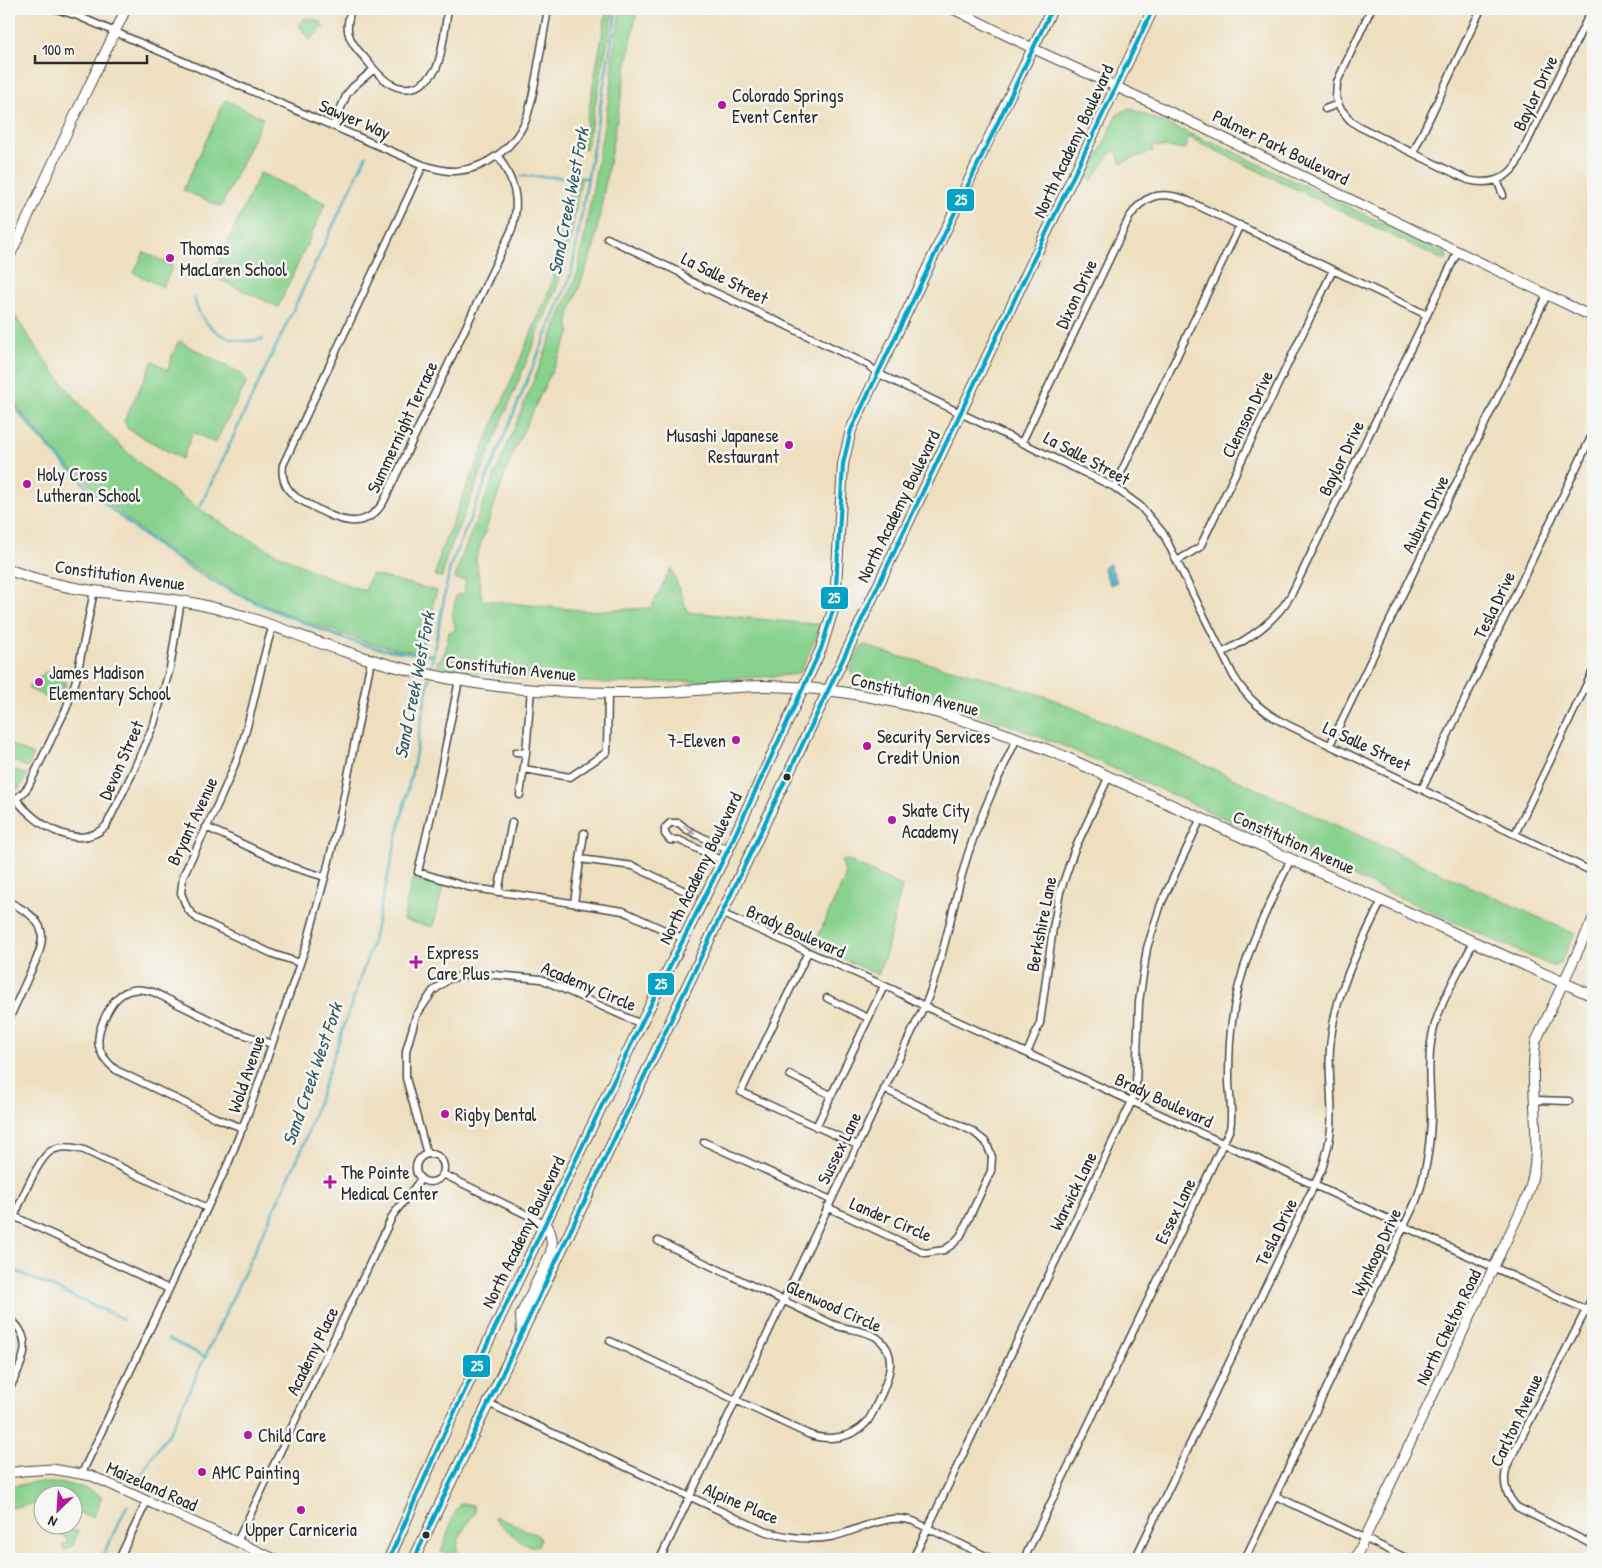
<svg xmlns="http://www.w3.org/2000/svg" width="1602" height="1568" viewBox="0 0 1602 1568" font-family="'Patrick Hand',sans-serif">
  <style>
    .green { fill: #88d28e; stroke: #5a7e5c }
    .water { fill: #42afbf; stroke: #366d75 }
    .lines { fill: none; stroke-linecap: round; stroke-linejoin: round }
    .stream { stroke: #42afbf; stroke-width: 2.5 }
    .minor-casing { stroke: #484641; stroke-width: 9 }
    .secondary-casing { stroke: #484641; stroke-width: 11 }
    .primary-casing { stroke: #484641; stroke-width: 12 }
    .trunk-casing { stroke: #484641; stroke-width: 12 }
    .minor { stroke: #fff; stroke-width: 6 }
    .secondary { stroke: #fff; stroke-width: 9 }
    .primary { stroke: #fff; stroke-width: 10 }
    .trunk { stroke: #fff; stroke-width: 10 }
    .bus-1-casing { stroke: #f6f6f2; stroke-width: 8 }
    .bus-1 { stroke: #02a3c6; stroke-width: 4 }
    .oneway { fill: #a0a0a0 }
    .poi-dot { fill: #b5179e; stroke: #f6f6f2; stroke-width: 2 }
    .bus-dot { fill: #2b2b2b; stroke: #f6f6f2; stroke-width: 2 }
    .labels { text-anchor: middle; dominant-baseline: central; stroke-width: 5; stroke-linejoin: round; paint-order: stroke }
    .street-label { font-size: 18px; fill: #2b2b2b; stroke: #f6f6f2 }
    .poi-label { font-size: 18px; fill: #2b2b2b; stroke: #f6f6f2; text-anchor: start }
    .water-label { font-size: 19px; font-style: italic; fill: #33595f; stroke: #f6f6f2 }
    .line-badge { stroke: #f6f6f2; stroke-width: 2 }
    .badge-label { font-size: 14px; text-anchor: middle; font-weight: bold; fill: #fff }
  </style>
  <rect width="100%" height="100%" fill="#f6f6f2"/>
  <filter id="ink" filterUnits="userSpaceOnUse"><feTurbulence type="fractalNoise" baseFrequency=".02" numOctaves="2"/><feDisplacementMap in="SourceGraphic" scale="10" xChannelSelector="R" yChannelSelector="G"/><feConvolveMatrix kernelMatrix="1 2 1 2 8 2 1 2 1" color-interpolation-filters="sRGB"/></filter>
  <filter id="wash" filterUnits="userSpaceOnUse"><feTurbulence type="fractalNoise" baseFrequency=".0096" numOctaves="4" result="noise"/><feDisplacementMap in="SourceGraphic" scale="20" xChannelSelector="R" yChannelSelector="G"/><feGaussianBlur stdDeviation="1.12" result="paint"/><feColorMatrix in="noise" values="0 0 0 0 0 0 0 0 0 0 0 0 0 0 0 0 0 1.4 0 .05"/><feComposite in="paint" operator="in"/></filter>
  <g filter="url(#wash)">
    <rect width="100%" height="100%" fill="#eedfc0"/>
    <!-- green -->
    <path class="green" d="M607 9H614L586 150 582 146Z
      M621 9H637L594 246 568 318 570 333 511 457 476 558 482 600 589 611 651 608 671 568 688 612 821 625 801 671 797 674C773 677 749 677 725 679 629 686 532 685 437 666V661C447 656 447 642 449 632L455 631C456 625 453 621 453 615 452 611 456 601 456 595L464 594 466 580 455 579 461 558 578 272 612 81V59Z
      M305 18 320 21 323 27 309 41 299 25Z
      M225 100 263 118 221 207 183 190Z
      M1129 108 1209 142 1211 141 1446 254 1447 258 1445 261 1188 137 1186 149 1152 146 1153 151 1121 163 1116 150 1111 153 1092 180 1088 178 1117 115Z
      M260 173 326 203 278 307 212 276Z
      M571 180H581L565 267 446 558 442 577 435 576 441 550 551 285Z
      M144 252 173 266 163 287 134 273Z
      M9 306C25 332 42 357 61 381 141 482 244 548 365 591L371 574 437 591 433 604 434 620 426 621 422 652 396 649 369 643 296 618 241 595 179 558 150 538 121 514 58 456 9 397Z
      M179 341 242 374 247 382 215 443 193 432 182 459 128 429 124 421 153 361 168 370 173 353Z
      M866 645 885 653 979 676 1050 698 1191 759 1575 934 1560 963 1557 966H1552L1064 746 1001 722 898 688 853 676 850 669 861 647Z
      M46 672 66 682 59 703 27 688Z
      M9 744 33 755 28 768 9 759Z
      M9 767 28 775 19 788 9 796Z
      M847 860 902 886 886 953 878 975 814 945 846 875 841 861Z
      M412 879 443 887 433 927 403 920Z
      M30 1483C54 1482 82 1483 102 1497L93 1517 73 1512 72 1496H42V1503L9 1508V1487Z
      M461 1503 473 1505 475 1512C469 1522 461 1531 458 1542 457 1548 458 1553 454 1558L441 1552 454 1515Z
      M495 1516 537 1535 540 1540 538 1545C524 1552 506 1526 495 1520Z
      M52 1527 79 1531 72 1547 64 1550 62 1545 66 1543 68 1539 55 1533 53 1535 49 1533Z"/>
    <!-- water -->
    <path class="water" d="M1110 564 1117 582 1110 585 1103 567Z"/>
    <g class="lines">
      <!-- stream -->
      <path class="stream" d="M521 176 588 178
        M194 297C201 329 230 347 263 339
        M9 400C68 475 140 543 225 588 249 600 273 611 298 620 323 631 350 642 377 648 395 652 414 653 433 655
        M200 507 366 156
        M430 672 450 567 571 275 617 9
        M9 1268 123 1319
        M168 1339 206 1357
        M138 1482 152 1457 170 1432 302 1149 372 944 414 763 429 678
        M101 1559 127 1506"/>
    </g>
  </g>
  <g filter="url(#ink)">
    <g class="lines">
      <!-- minor casing -->
      <g class="minor-casing">
        <path id="minor" d="M56 9 78 16 423 165C434 168 445 172 456 171 486 169 513 148 525 122 531 108 533 92 536 77 540 54 544 31 548 9
          M351 9C349 17 346 27 349 35 352 44 358 51 364 57 378 75 395 97 420 85 426 81 432 75 436 69 443 53 445 26 448 9
          M1371 9 1337 82 1336 98 1340 108 1350 120 1358 126 1468 180C1487 185 1505 181 1516 165L1592 9
          M1325 109 1338 104
          M333 126 347 94 353 87 373 70
          M1413 153 1481 9
          M423 165 283 465C281 479 286 490 297 498 326 513 361 540 384 501L512 229C521 198 514 182 498 155
          M1497 180 1503 195
          M607 238 679 272 690 281 781 323 868 365 877 373 1114 487 1140 506 1163 533 1233 675C1247 699 1265 714 1290 726L1593 872
          M1022 442 1129 218C1143 195 1160 191 1184 199L1427 315
          M1114 487 1240 225
          M1177 561 1200 547 1333 270
          M273 625C260 665 254 707 241 747 226 791 203 834 183 876L181 893 187 908 192 914 198 919 273 954 300 963
          M1222 653C1250 638 1274 623 1291 595L1458 251
          M459 680 436 794 418 872 468 887 623 911 684 939
          M1330 745 1547 295
          M516 752 526 753
          M524 769 570 777 607 752 608 693
          M1422 789 1593 433
          M520 795 526 753 531 689
          M16 799C35 824 78 853 106 826L131 776 154 724 170 668 181 600
          M9 804 22 794 28 787 66 709 76 680 94 591
          M206 827 292 867 325 877
          M1515 834 1593 671
          M580 859 633 866 687 892
          M723 861 679 840H670L665 834V828L670 823H679L686 829 728 850
          M498 892 512 822
          M9 902C49 921 48 937 30 973 23 989 16 1004 9 1019
          M574 903 584 833
          M723 914 894 990 924 1006 1593 1313
          M808 952 741 1092 857 1145
          M827 998 868 1018
          M1027 1053 1040 1023 1053 928 1060 892 1074 851 1109 776
          M790 1075 831 1095
          M1535 1100 1569 1101
          M816 1127 884 986
          M243 1128 216 1118 116 1070C95 1053 94 1038 106 1015 116 993 130 985 153 992L233 1031 272 1044
          M704 1142 831 1200
          M416 1168a14 14 0 1 1 28 0a14 14 0 1 1-28 0Z
          M427 1154 406 1078V1051L416 1016 433 991 449 979 472 973 541 979 641 1024
          M443 1174 546 1224
          M827 1207 925 1253 944 1250 953 1244 961 1235 991 1171 992 1157 986 1142 972 1131 884 1089
          M9 1214 169 1289
          M9 1229C17 1211 36 1160 51 1151 61 1145 73 1147 84 1150L207 1208
          M1593 1296 1507 1466C1502 1482 1505 1495 1517 1507L1593 1545
          M9 1318C37 1340 21 1364 9 1390
          M610 1341 808 1434C828 1442 853 1438 867 1422 873 1414 877 1403 881 1395 890 1375 898 1352 876 1337 863 1329 846 1330 832 1324 774 1296 716 1268 658 1241
          M488 1403 764 1531C785 1537 807 1541 830 1537 857 1532 886 1512 913 1521L992 1559
          M82 1473 228 1164 250 1108 307 943 325 877 340 816 371 660
          M1276 1496 1408 1559
          M237 1542 393 1215 421 1179
          M119 1559 147 1501
          M660 1559 928 998C946 951 953 901 968 854 981 814 999 776 1017 738
          M913 1559 1132 1101 1136 1084 1139 1002 1147 948 1161 904 1201 818
          M1024 1559 1230 1129C1233 1114 1230 1098 1229 1083 1229 1066 1229 1048 1231 1030 1237 967 1264 915 1291 859
          M1135 1559 1322 1169C1326 1156 1330 1142 1331 1128 1333 1101 1328 1074 1330 1048 1334 992 1359 949 1382 900
          M1245 1559 1416 1201C1426 1175 1430 1147 1431 1119 1431 1094 1427 1068 1431 1043 1435 1009 1459 972 1474 941"/>
      </g>
      <!-- secondary casing -->
      <g class="secondary-casing">
        <path id="secondary" d="M953 9 1032 48 1160 107 1593 317
          M9 258 75 115 126 9
          M9 1473 23 1471 52 1469 92 1476 275 1559
          M1355 1559 1527 1197C1546 1147 1527 1092 1536 1041L1593 919"/>
      </g>
      <!-- primary casing -->
      <g class="primary-casing">
        <path id="primary" d="M9 570C36 580 64 587 93 591 131 596 169 597 206 606 256 617 302 638 350 653 410 673 473 685 536 690 579 693 623 694 666 692 699 691 731 686 764 686 867 687 969 718 1063 756L1593 996"/>
      </g>
      <!-- trunk casing -->
      <g class="trunk-casing">
        <path id="trunk" d="M522 1332 521 1315 551 1253C553 1242 552 1233 546 1224
          M389 1559 443 1436 641 1024 728 850 821 649 833 610 836 586 843 464 851 430 993 130 1052 9
          M414 1559 1153 9"/>
      </g>
      <!-- minor -->
      <use href="#minor" class="minor"/>
      <!-- secondary -->
      <use href="#secondary" class="secondary"/>
      <!-- primary -->
      <use href="#primary" class="primary"/>
      <!-- trunk -->
      <use href="#trunk" class="trunk"/>
      <!-- bus-1 casing -->
      <g class="bus-1-casing">
        <path id="bus-1" d="M389 1559 443 1436 641 1024 728 850 821 649 833 610 836 586 843 464 851 430 1052 9
          M414 1559 1153 9"/>
      </g>
      <!-- bus-1 -->
      <use href="#bus-1" class="bus-1"/>
    </g>
    <!-- one-way arrows -->
    <defs><path id="oneway-solid" d="M-6-.8H1V-3.2L6.5 0L1 3.2V.8H-6Z" transform="scale(1.25)"/></defs>
    <use class="oneway" href="#oneway-solid" transform="translate(689 830) rotate(34)"/>
  </g>
  <!-- markers -->
  <g class="poi-dot">
    <circle cx="722" cy="105" r="5"/>
    <circle cx="170" cy="258" r="5"/>
    <circle cx="789" cy="445" r="5"/>
    <circle cx="27" cy="484" r="5"/>
    <circle cx="39" cy="682" r="5"/>
    <circle cx="736" cy="740" r="5"/>
    <circle cx="867" cy="746" r="5"/>
    <circle cx="892" cy="820" r="5"/>
    <path d="M413.5 954.5h5v5h5v5h-5v5h-5v-5h-5v-5h5z"/>
    <circle cx="445" cy="1114" r="5"/>
    <path d="M327.5 1174.5h5v5h5v5h-5v5h-5v-5h-5v-5h5z"/>
    <circle cx="248" cy="1435" r="5"/>
    <circle cx="202" cy="1472" r="5"/>
    <circle cx="301" cy="1510" r="5"/>
  </g>
  <g class="bus-dot">
    <circle cx="787" cy="777" r="4.5"/>
    <circle cx="426" cy="1535" r="4.5"/>
  </g>
  <g class="labels">
    <!-- street labels -->
    <g class="street-label">
      <text transform="translate(1535 93) rotate(-65)">Baylor Drive</text>
      <text transform="translate(355 119) rotate(23)">Sawyer Way</text>
      <text transform="translate(1073 141) rotate(-65)">North Academy Boulevard</text>
      <text transform="translate(1281 147) rotate(26)">Palmer Park Boulevard</text>
      <text transform="translate(725 278) rotate(27)">La Salle Street</text>
      <text transform="translate(1076 294) rotate(-65)">Dixon Drive</text>
      <text transform="translate(1247 414) rotate(-64)">Clemson Drive</text>
      <text transform="translate(402 427) rotate(-65)">Summernight Terrace</text>
      <text transform="translate(1087 458) rotate(28)">La Salle Street</text>
      <text transform="translate(1341 458) rotate(-64)">Baylor Drive</text>
      <text transform="translate(898 506) rotate(-64)">North Academy Boulevard</text>
      <text transform="translate(1425 514) rotate(-64)">Auburn Drive</text>
      <text transform="translate(120 575) rotate(8)">Constitution Avenue</text>
      <text transform="translate(1494 605) rotate(-64)">Tesla Drive</text>
      <text transform="translate(511 668) rotate(6)">Constitution Avenue</text>
      <text transform="translate(915 694) rotate(14)">Constitution Avenue</text>
      <text transform="translate(1367 746) rotate(25)">La Salle Street</text>
      <text transform="translate(121 760) rotate(-66)">Devon Street</text>
      <text transform="translate(192 821) rotate(-65)">Bryant Avenue</text>
      <text transform="translate(1294 842) rotate(24)">Constitution Avenue</text>
      <text transform="translate(700 868) rotate(-64)">North Academy Boulevard</text>
      <text transform="translate(1041 924) rotate(-79)">Berkshire Lane</text>
      <text transform="translate(796 931) rotate(24)">Brady Boulevard</text>
      <text transform="translate(589 986) rotate(23)">Academy Circle</text>
      <text transform="translate(246 1074) rotate(-71)">Wold Avenue</text>
      <text transform="translate(1164 1100) rotate(25)">Brady Boulevard</text>
      <text transform="translate(839 1148) rotate(-64)">Sussex Lane</text>
      <text transform="translate(1073 1191) rotate(-64)">Warwick Lane</text>
      <text transform="translate(1175 1211) rotate(-64)">Essex Lane</text>
      <text transform="translate(891 1219) rotate(23)">Lander Circle</text>
      <text transform="translate(523 1232) rotate(-64)">North Academy Boulevard</text>
      <text transform="translate(1276 1232) rotate(-64)">Tesla Drive</text>
      <text transform="translate(1376 1252) rotate(-65)">Wynkoop Drive</text>
      <text transform="translate(834 1306) rotate(24)">Glenwood Circle</text>
      <text transform="translate(1448 1327) rotate(-64)">North Chelton Road</text>
      <text transform="translate(312 1351) rotate(-64)">Academy Place</text>
      <text transform="translate(1516 1420) rotate(-65)">Carlton Avenue</text>
      <text transform="translate(152 1486) rotate(24)">Maizeland Road</text>
      <text transform="translate(741 1503) rotate(23)">Alpine Place</text>
    </g>
    <!-- poi labels -->
    <g class="poi-label">
      <text x="732" y="95">Colorado Springs<tspan x="732" dy="21">Event Center</tspan></text>
      <text x="180" y="248">Thomas<tspan x="180" dy="21">MacLaren School</tspan></text>
      <text x="779" y="435" text-anchor="end">Musashi Japanese<tspan x="779" dy="21">Restaurant</tspan></text>
      <text x="37" y="474">Holy Cross<tspan x="37" dy="21">Lutheran School</tspan></text>
      <text x="49" y="672">James Madison<tspan x="49" dy="21">Elementary School</tspan></text>
      <text x="877" y="736">Security Services<tspan x="877" dy="21">Credit Union</tspan></text>
      <text x="726" y="740" text-anchor="end">7-Eleven</text>
      <text x="902" y="810">Skate City<tspan x="902" dy="21">Academy</tspan></text>
      <text x="427" y="952">Express<tspan x="427" dy="21">Care Plus</tspan></text>
      <text x="455" y="1114">Rigby Dental</text>
      <text x="341" y="1172">The Pointe<tspan x="341" dy="21">Medical Center</tspan></text>
      <text x="258" y="1435">Child Care</text>
      <text x="212" y="1472">AMC Painting</text>
      <text x="301" y="1529" text-anchor="middle">Upper Carniceria</text>
    </g>
    <!-- water labels -->
    <g class="water-label">
      <text transform="translate(568 201) rotate(-79)">Sand Creek West Fork</text>
      <text transform="translate(414 685) rotate(-79)">Sand Creek West Fork</text>
      <text transform="translate(312 1074) rotate(-71)">Sand Creek West Fork</text>
    </g>
  </g>
  <g class="line-badge">
    <rect x="946" y="188" width="29" height="24" rx="5" fill="#02a3c6"/>
    <rect x="820" y="586" width="29" height="24" rx="5" fill="#02a3c6"/>
    <rect x="647" y="972" width="28" height="24" rx="5" fill="#02a3c6"/>
    <rect x="462" y="1354" width="29" height="24" rx="5" fill="#02a3c6"/>
  </g>
  <g class="badge-label">
    <text x="961" y="205">25</text>
    <text x="834" y="603">25</text>
    <text x="661" y="989">25</text>
    <text x="477" y="1371">25</text>
  </g>
  <!-- margin -->
  <rect width="1602" height="1568" fill="none" stroke="#f6f6f2" stroke-width="30"/>
  <!-- north arrow -->
  <g transform="translate(58 1510) rotate(205)"><circle r="24" fill="#f6f6f2" stroke="#a5a5a2"/>
  <path d="M0-4L9 19L0 12L-9 19Z" fill="#b5179e"/>
  <text y="-8" font-size="14" font-weight="bold" text-anchor="middle" fill="#2b2b2b">N</text>
  </g>
  <!-- scale -->
  <path d="M35 55v8h112v-8" fill="none" stroke="#2b2b2b" stroke-width="2.5"/>
  <text x="42" y="55" font-size="15" fill="#2b2b2b" stroke="#f6f6f2" stroke-width="4" paint-order="stroke">100 m</text>
</svg>
